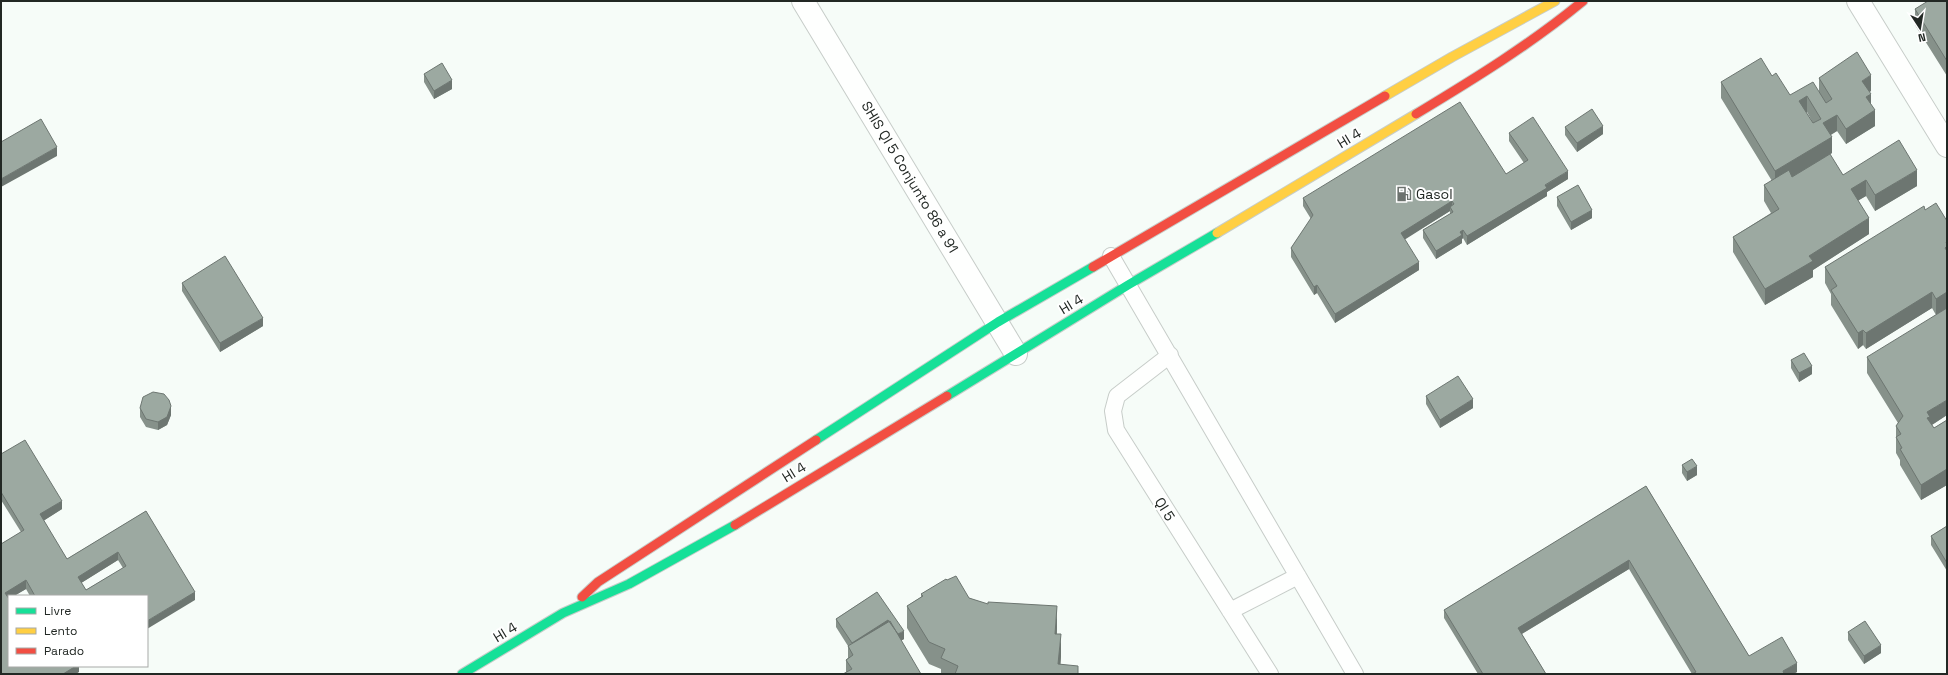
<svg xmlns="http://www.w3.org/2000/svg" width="1948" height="675" viewBox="0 0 1948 675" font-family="'Space Grotesk',sans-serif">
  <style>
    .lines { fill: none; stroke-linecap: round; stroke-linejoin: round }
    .lane-casing { stroke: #c7cdc9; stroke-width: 18 }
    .street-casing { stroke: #c7cdc9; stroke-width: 24 }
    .fast-casing { stroke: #c7cdc9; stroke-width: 11 }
    .slow-casing { stroke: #c7cdc9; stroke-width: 11 }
    .jam-casing { stroke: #c7cdc9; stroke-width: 11 }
    .lane { stroke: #fefffe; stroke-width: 16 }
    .street { stroke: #fefffe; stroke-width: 22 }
    .fast { stroke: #16e098; stroke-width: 9 }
    .slow { stroke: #ffcf43; stroke-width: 9 }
    .jam { stroke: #f24e42; stroke-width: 9 }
    .wall { fill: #86918a; fill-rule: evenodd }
    .shaded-wall { fill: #6d7671 }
    .building { fill: #9ca9a1; stroke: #6d7671; fill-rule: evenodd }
    .labels { text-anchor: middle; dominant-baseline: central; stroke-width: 4; stroke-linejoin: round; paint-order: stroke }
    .street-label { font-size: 14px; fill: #222824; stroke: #fff }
    .poi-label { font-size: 14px; fill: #222824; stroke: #fff; text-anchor: start }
  </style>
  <rect width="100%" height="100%" fill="#f6fcf8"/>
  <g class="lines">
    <!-- lane casing -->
    <g class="lane-casing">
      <path id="lane" d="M1111 256 1355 674
        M1170 355 1117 396 1113 411 1116 430 1270 674
        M1230 611 1298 576"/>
    </g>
    <!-- street casing -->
    <g class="street-casing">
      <path id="street" d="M803 1 1016 354
        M1858 1 1947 146"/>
    </g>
    <!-- fast casing -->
    <g class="fast-casing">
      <path id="fast" d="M947 396 1128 285 1217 233
        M816 440 998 322 1093 267
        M462 674 563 613 629 584 735 525"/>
    </g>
    <!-- slow casing -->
    <g class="slow-casing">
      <path id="slow" d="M1385 96 1452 57 1555 1
        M1217 233 1416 114"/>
    </g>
    <!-- jam casing -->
    <g class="jam-casing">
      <path id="jam" d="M1416 114C1474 79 1531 44 1583 1
        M1093 267 1385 96
        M735 525 947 396
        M582 597 598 582 816 440"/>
    </g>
    <!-- lane -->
    <use href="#lane" class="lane"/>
    <!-- street -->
    <use href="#street" class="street"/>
    <!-- fast -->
    <use href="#fast" class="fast"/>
    <!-- slow -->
    <use href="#slow" class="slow"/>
    <!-- jam -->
    <use href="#jam" class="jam"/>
  </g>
  <!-- wall -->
  <path class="wall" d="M1947 1V82V76L1915 25V9Z
    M424 74 452 89 434 99 424 82Z
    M1772 76 1790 95 1819 92V78L1871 91 1869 92 1871 104 1875 126 1846 144 1837 131 1831 135 1832 153 1826 156 1843 175 1917 186 1875 211 1866 196 1858 200 1869 234 1813 270V277L1765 305 1733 252V237L1771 213 1764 201V185L1772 181 1721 98V82ZM1806 112H1807L1813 123Z
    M1565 127 1603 134 1577 152 1565 135Z
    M1509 133 1568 179 1547 192V196L1467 245 1463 238 1462 239V243L1436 259 1423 238V230L1450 214V211L1404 239 1419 270 1335 323 1317 293 1314 295 1291 257V248L1311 219 1303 206V198L1506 174 1524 163 1509 141Z
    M1557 197 1592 218 1571 230 1557 206Z
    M1925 210 1947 221V308L1936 315 1932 308 1866 349 1863 345 1858 349 1831 305V294L1825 283V267Z
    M182 283 263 326 220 352 182 291Z
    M1867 357 1947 415 1932 425 1934 428 1947 420V485L1921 500 1900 465V460L1896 453V426L1898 423 1867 373Z
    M1791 360 1812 374 1799 382 1791 368Z
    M1426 396 1473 408 1440 428 1426 404Z
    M140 408 171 415 167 425 158 430 146 427 140 417Z
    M1 454 62 509 43 521 67 559 146 511 195 600 147 596H30L26 589 14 596H9V666H79V672L1 674V544L21 532 1 500ZM118 560 123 568 86 590 81 583Z
    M1682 465 1697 475 1687 481 1682 473Z
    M1646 486 1749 656 1797 672 1793 674H1692L1629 569 1522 634 1546 674H1478L1444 618V610Z
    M1947 526V571L1931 545V536Z
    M947 580 969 598 1057 628V634L1061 656 1060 664 1078 674H941V669L929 664 907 628V606L921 597V594Z
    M877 592 904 639 846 673V660L848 658V646L836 627V619Z
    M1848 632 1881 653 1864 664 1848 640Z"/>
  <!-- shaded-wall -->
  <path class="shaded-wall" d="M1871 75V91L1862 97V81Z
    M452 80V89L434 99V91Z
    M1871 94V110L1866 97Z
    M1807 96V112L1799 116V101Z
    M1875 110V126L1846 144V129Z
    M1837 115V131L1823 139V123Z
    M1603 126V134L1577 152V143Z
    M1832 137V153L1775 187V171Z
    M57 147V156L1 187V179Z
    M1917 170V186L1875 211V195Z
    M1568 171V179L1547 192V196L1467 245V236Z
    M1866 180V196L1851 205V189Z
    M1452 201V209L1450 207V211L1401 242V233Z
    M1592 210V218L1571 230V222Z
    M1869 218V234L1813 270V277L1765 305V289L1809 256Z
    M1463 230V238L1462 239V243L1436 259V251L1460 232Z
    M1419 262V270L1335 323V314Z
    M1317 285V293L1314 295V287Z
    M1932 292V308L1866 349V333Z
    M1947 292V308L1936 315V299Z
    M263 318V326L220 352V343Z
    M1863 330V345L1858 349V333Z
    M1812 366V374L1799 382V373Z
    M1473 399V408L1440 428V420Z
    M1947 400V415L1930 426 1927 433V412Z
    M171 406V415L167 425 158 430V422Z
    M1697 466V475L1687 481V472Z
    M1947 469V485L1921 500V485Z
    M62 501V509L40 523V514Z
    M118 552V560L78 585V577Z
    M1629 560V569L1518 636V628Z
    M26 580V589L14 596H9V599L5 593Z
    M195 592V600L147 629V621Z
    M1057 606V628L1055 656V634Z
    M888 620V628L852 643Z
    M904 631V639L897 643V635Z
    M1061 634V656L1060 674 1058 664Z
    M1881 645V653L1864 664V656Z
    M1797 663V672L1793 674H1783V671Z
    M76 666H79V672L76 674H63Z"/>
  <!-- building -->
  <path class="building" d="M1928 1H1947V61L1915 9Z
    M1857 52 1871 75 1862 81 1871 94 1866 97 1875 110 1846 129 1837 115 1823 123 1832 137 1775 171 1721 82 1761 58 1772 76 1776 73 1790 95 1813 82 1826 103 1832 99 1819 78ZM1807 96 1821 119 1813 123 1799 101Z
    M442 63 452 80 434 91 424 74Z
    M1460 102 1506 174 1528 160 1509 133 1533 117 1568 171 1545 185 1547 188 1467 236 1463 230 1460 232 1462 235 1436 251 1423 230 1453 212 1450 207 1454 204 1452 201 1401 233 1419 262 1335 314 1317 285 1314 287 1291 248 1313 215 1303 198Z
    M1592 109 1603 126 1577 143 1565 127Z
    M41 119 57 147 1 179V142Z
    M1899 140 1917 170 1875 195 1866 180 1851 189 1869 218 1809 256 1813 261 1765 289 1733 237 1779 209 1764 185 1789 170 1792 177 1830 154 1843 175Z
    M1578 185 1592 210 1571 222 1557 197Z
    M1936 203 1947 221V242H1946L1947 244V246L1945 248 1947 251V292L1936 299 1932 292 1866 333 1863 330 1858 333 1831 290 1837 286 1825 267 1924 206 1925 210Z
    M225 256 263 318 220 343 182 283Z
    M1947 308V400L1927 412 1930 417 1927 418 1934 428 1947 420V469L1921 485 1900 449 1902 448 1896 437 1901 434 1896 426 1903 416 1867 357Z
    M1804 353 1812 366 1799 373 1791 360Z
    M1458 376 1473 399 1440 420 1426 396Z
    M153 392 164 394 169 400 171 406 167 417 158 422 146 419 140 408 143 397Z
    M25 440 62 501 40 514 67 559 146 511 195 592 147 621V596H35L26 580 5 593 9 599V666H76L63 674H1V544L24 530 1 492V454ZM118 552 126 566 86 590 78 577Z
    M1692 459 1697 466 1687 472 1682 465Z
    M1646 486 1749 656 1782 637 1797 663 1783 671 1784 674H1692L1696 672 1629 560 1518 628 1546 674H1483L1444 610Z
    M1947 526V563L1931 536Z
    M956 576 969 598 988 604V602L1057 606 1055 634H1061L1058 664 1078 666V674H955L958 666 941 658 945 649 929 642 907 606 923 596 921 594 946 579 947 580Z
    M877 592 904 631 898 634 888 620 852 643 836 619Z
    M890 621 921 674H843L852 669 846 660 853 655 848 646Z
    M1865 621 1881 645 1864 656 1848 632Z"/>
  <!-- icons -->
  <defs>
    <g id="fuel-bare" transform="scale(1.2)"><path d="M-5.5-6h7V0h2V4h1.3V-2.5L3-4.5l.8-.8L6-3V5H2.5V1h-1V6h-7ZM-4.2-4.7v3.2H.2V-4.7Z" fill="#6c726e" stroke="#fff" stroke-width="2.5" paint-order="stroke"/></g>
  </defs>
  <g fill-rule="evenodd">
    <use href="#fuel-bare" x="1404" y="194"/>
  </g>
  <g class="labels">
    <!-- street labels -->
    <g class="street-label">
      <text transform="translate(1349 138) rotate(-31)">HI 4</text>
      <text transform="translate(910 177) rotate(59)">SHIS QI 5 Conjunto 86 a 91</text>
      <text transform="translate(1071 304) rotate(-31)">HI 4</text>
      <text transform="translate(794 472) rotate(-32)">HI 4</text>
      <text transform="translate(1165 509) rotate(58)">QI 5</text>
      <text transform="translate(505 632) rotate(-31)">HI 4</text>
    </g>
    <!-- poi labels -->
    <g class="poi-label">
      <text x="1416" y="194">Gasol</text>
    </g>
  </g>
  <!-- border -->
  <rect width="1948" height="675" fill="none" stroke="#222824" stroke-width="4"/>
  <!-- legend -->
  <rect x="8" y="595" width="140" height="72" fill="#ffffff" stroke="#a7a9a7"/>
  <rect x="16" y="608" width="20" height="6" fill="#16e098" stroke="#a7a9a7"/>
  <text x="44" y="615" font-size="12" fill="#222824">Livre</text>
  <rect x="16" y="628" width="20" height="6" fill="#ffcf43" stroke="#a7a9a7"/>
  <text x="44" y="635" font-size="12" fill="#222824">Lento</text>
  <rect x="16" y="648" width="20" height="6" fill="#f24e42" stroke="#a7a9a7"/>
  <text x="44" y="655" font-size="12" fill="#222824">Parado</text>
  <!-- north arrow -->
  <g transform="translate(1920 28) rotate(168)" stroke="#ffffff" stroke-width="3" paint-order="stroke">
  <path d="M0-3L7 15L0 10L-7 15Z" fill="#222824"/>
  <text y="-6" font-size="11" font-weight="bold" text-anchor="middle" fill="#222824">N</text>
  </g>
</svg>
